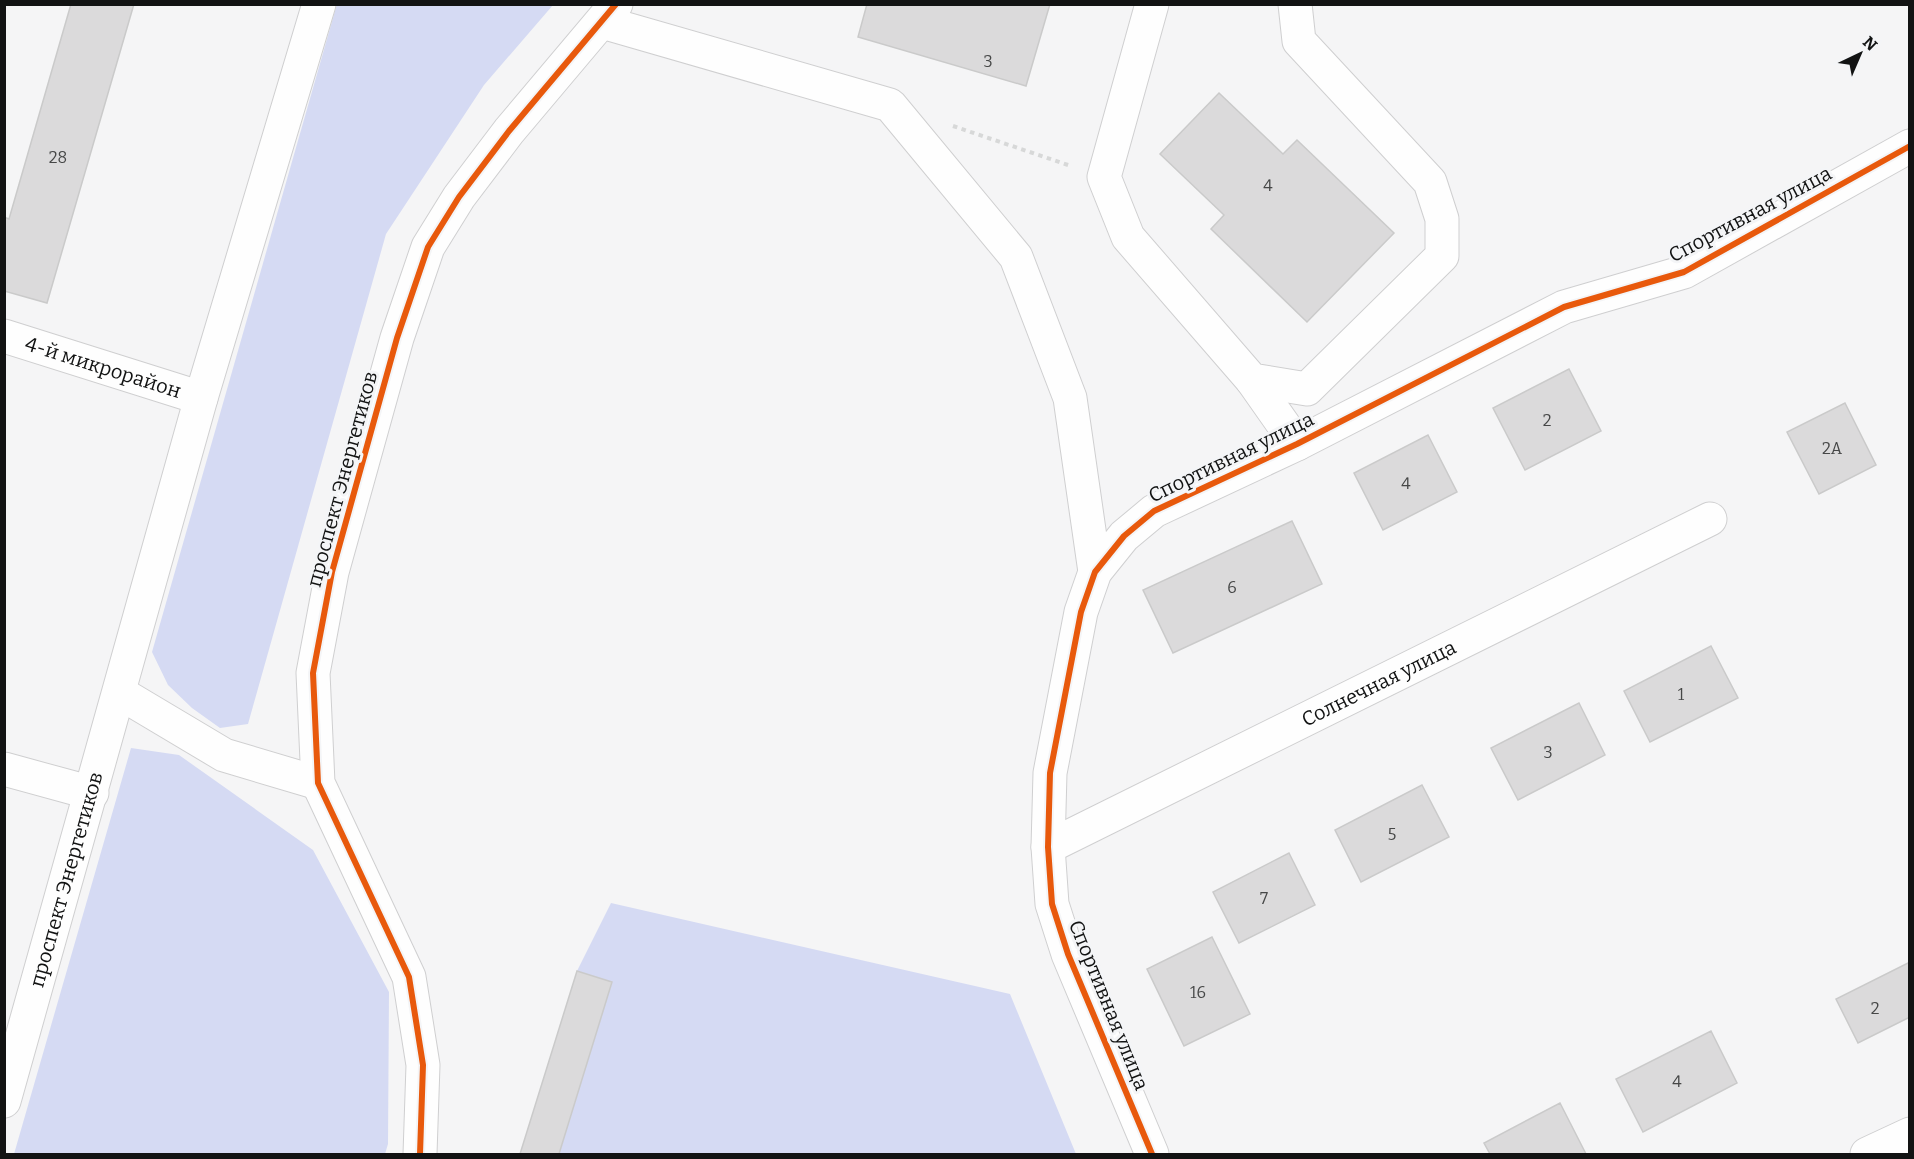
<svg xmlns="http://www.w3.org/2000/svg" width="1914" height="1159" viewBox="0 0 1914 1159" font-family="Bitter,serif">
  <style>
    .green { fill: #d5daf3 }
    .building { fill: #dbdadb; stroke: #cacaca; stroke-width: 1.5 }
    .lines { fill: none; stroke-linecap: round; stroke-linejoin: round }
    .minor-casing { stroke: #cfcfd0; stroke-width: 35 }
    .path { stroke: #d7d8d8; stroke-width: 4; stroke-dasharray: 4.5 4.5; stroke-linecap: butt }
    .minor { stroke: #fefefe; stroke-width: 33 }
    .cycleway-casing { stroke: #f4f5f7; stroke-width: 10 }
    .cycleway { stroke: #e8590c; stroke-width: 6 }
    .labels { text-anchor: middle; dominant-baseline: central; stroke-width: 6; stroke-linejoin: round; paint-order: stroke }
    .number-label { font-size: 16px; fill: #464747 }
    .street-label { font-size: 20px; fill: #121313; stroke: #f4f5f7 }
  </style>
  <rect width="100%" height="100%" fill="#f5f5f6"/>
  <!-- green -->
  <path class="green" d="M337 4 553 5 484 85 386 234 248 724 220 728 192 708 168 685 152 652Z
    M131 748 179 755 313 850 389 992 388 1144 385 1154H14Z
    M611 903 1010 994 1076 1154H520L577 971Z"/>
  <!-- building -->
  <path class="building" d="M71 4H134L47 303 4 291V217L9 219Z
    M867 4H1050L1026 86 858 37Z
    M1219 93 1283 154 1297 140 1394 233 1307 322 1211 229 1224 215 1160 154Z
    M1569 369 1601 431 1525 470 1493 408Z
    M1845 403 1876 465 1819 494 1787 432Z
    M1428 435 1457 492 1383 530 1354 473Z
    M1292 521 1322 584 1173 653 1143 590Z
    M1711 646 1738 698 1650 742 1624 691Z
    M1579 703 1605 755 1518 800 1491 748Z
    M1422 785 1449 837 1361 882 1335 830Z
    M1289 853 1315 905 1239 943 1213 892Z
    M1212 937 1250 1014 1184 1046 1147 969Z
    M1910 962V1017L1858 1043 1836 999Z
    M577 971 612 982 559 1154H520Z
    M1711 1031 1737 1083 1643 1132 1616 1079Z
    M1560 1103 1586 1154H1490L1484 1143Z"/>
  <g class="lines">
    <!-- minor casing -->
    <g class="minor-casing">
      <g id="minor">
        <path d="M1152 4 1104 177 1128 237 1252 380 1307 389 1442 256V219L1430 182 1299 41 1295 4"/>
        <path d="M602 22 890 105 1016 257 1070 398 1095 572"/>
        <path id="s1" d="M4 336 201 398"/>
        <path d="M1252 380 1297 444"/>
        <path d="M120 693 224 755 318 783"/>
        <path d="M4 769 92 793"/>
        <path id="s2" d="M1048 847 1710 519"/>
        <path id="s3" d="M4 1101 201 398 319 4"/>
        <path d="M420 1154 423 1065 409 977 318 783 313 673 332 572 397 338 428 247 459 197 509 131 616 4"/>
        <path d="M1152 1154 1068 954 1052 904 1048 847 1050 773 1081 612 1095 572 1124 536 1154 511 1297 444 1564 307 1684 272 1910 146"/>
        <path d="M1867 1154 1910 1134"/>
      </g>
    </g>
    <!-- path -->
    <path class="path" d="M953 126 1071 166"/>
    <!-- minor -->
    <use href="#minor" class="minor"/>
    <!-- cycleway casing -->
    <g class="cycleway-casing">
      <path id="cycleway" d="M420 1154 423 1065 409 977 318 783 313 673 332 572 397 338 428 247 459 197 509 131 616 4
        M1152 1154 1068 954 1052 904 1048 847 1050 773 1081 612 1095 572 1124 536 1154 511 1297 444 1564 307 1684 272 1910 146"/>
    </g>
    <!-- cycleway -->
    <use href="#cycleway" class="cycleway"/>
  </g>
  <g class="labels">
    <!-- number labels -->
    <g class="number-label">
      <text x="988" y="61">3</text>
      <text x="58" y="157">28</text>
      <text x="1268" y="185">4</text>
      <text x="1547" y="420">2</text>
      <text x="1832" y="448">2А</text>
      <text x="1406" y="483">4</text>
      <text x="1232" y="587">6</text>
      <text x="1681" y="694">1</text>
      <text x="1548" y="752">3</text>
      <text x="1392" y="834">5</text>
      <text x="1264" y="898">7</text>
      <text x="1198" y="992">16</text>
      <text x="1875" y="1008">2</text>
      <text x="1677" y="1081">4</text>
    </g>
    <!-- street labels -->
    <g class="street-label">
      <text transform="translate(1750 214) rotate(-28)">Спортивная улица</text>
      <text stroke="none"><textPath href="#s1" startOffset="104">4-й микрорайон</textPath></text>
      <text transform="translate(1231 457) rotate(-26)">Спортивная улица</text>
      <text transform="translate(342 479) rotate(-75)">проспект Энергетиков</text>
      <text stroke="none"><textPath href="#s2" startOffset="369">Солнечная улица</textPath></text>
      <text stroke="none"><textPath href="#s3" startOffset="230">проспект Энергетиков</textPath></text>
      <text transform="translate(1109 1005) rotate(68)">Спортивная улица</text>
    </g>
  </g>
  <!-- border -->
  <rect width="1914" height="1159" fill="none" stroke="#121313" stroke-width="12"/>
  <!-- north arrow -->
  <g transform="translate(1860 54) rotate(44)" stroke="#f4f5f7" stroke-width="4.5" paint-order="stroke">
  <path d="M0-4.5L10 22L0 15L-10 22Z" fill="#121313"/>
  <text y="-9" font-size="16" font-weight="bold" text-anchor="middle" fill="#121313">N</text>
  </g>
</svg>
